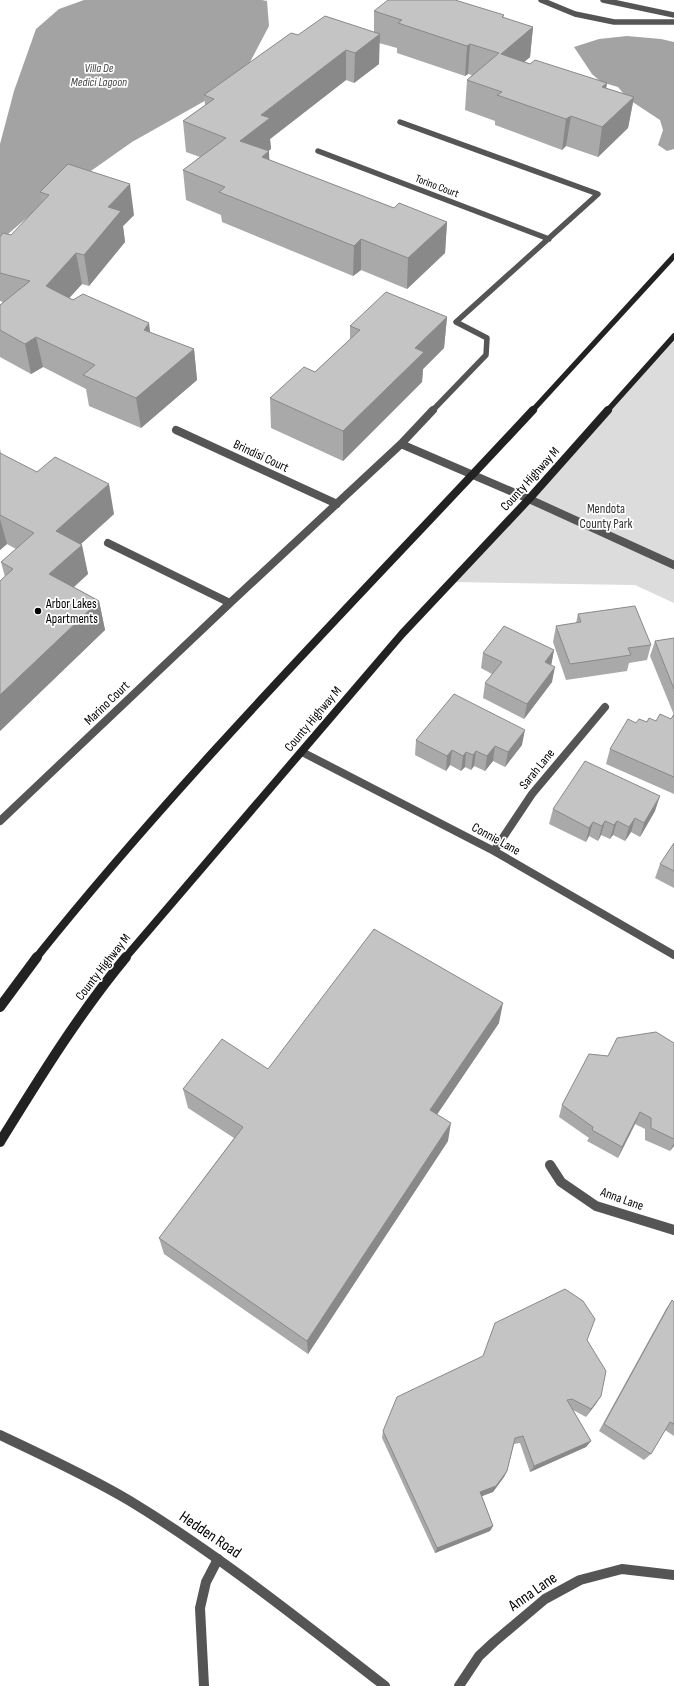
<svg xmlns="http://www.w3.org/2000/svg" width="674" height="1686" viewBox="0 0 674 1686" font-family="'Sofia Sans Condensed',sans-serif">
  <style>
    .green { fill: #dcdcdc }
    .water { fill: #a3a3a3 }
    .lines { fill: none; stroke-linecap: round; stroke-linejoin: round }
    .lane-far2 { stroke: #555; stroke-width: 5.5 }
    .lane-far1 { stroke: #555; stroke-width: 8 }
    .lane { stroke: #555; stroke-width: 10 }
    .street-far1 { stroke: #555; stroke-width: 8 }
    .street { stroke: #555; stroke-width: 10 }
    .secondary-far2 { stroke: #222; stroke-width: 5.5 }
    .secondary-far1 { stroke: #222; stroke-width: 8 }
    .secondary { stroke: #222; stroke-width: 10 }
    .wall { fill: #a9a9a9 }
    .shaded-wall { fill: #898989 }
    .building { fill: #c4c4c4; stroke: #898989 }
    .poi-dot { fill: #000; stroke: #fff; stroke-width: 1.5 }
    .labels { text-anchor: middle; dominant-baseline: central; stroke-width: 3.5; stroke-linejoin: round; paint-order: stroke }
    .far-street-label { font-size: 11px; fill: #000; stroke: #fff }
    .far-water-label { font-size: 12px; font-style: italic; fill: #444; stroke: #fff }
    .street-label { font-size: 13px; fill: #000; stroke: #fff }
    .park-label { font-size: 13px; fill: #333; stroke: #fff }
    .poi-label { font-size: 13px; fill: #000; stroke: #fff; text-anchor: start }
    .near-street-label { font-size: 16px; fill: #000; stroke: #fff }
  </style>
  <rect width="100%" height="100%" fill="#fff"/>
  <!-- green -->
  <path class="green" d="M674 336V603L635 585 452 582Z"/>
  <!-- water -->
  <path class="water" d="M84 0H262L267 1 269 26 240 81 132 142 37 209 0 241V144L14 91 36 29 59 9Z
    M627 36 661 39 674 42V149L667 151 658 145 663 130 660 120 628 99 618 87 601 82 592 74 574 47 599 39Z"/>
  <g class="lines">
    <!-- lane-far2 -->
    <path class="lane-far2" d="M541 0 575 14 614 22H674
      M603 0 674 15
      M400 122 598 194 456 322 487 338 486 355 432 411
      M318 151 549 239"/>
    <!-- lane-far1 -->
    <path class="lane-far1" d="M176 430 337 504
      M401 444 529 499 674 565
      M108 543 230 603 401 444 433 410
      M0 821 230 603"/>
    <!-- lane -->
    <path class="lane" d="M204 1686 200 1608 206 1582 218 1559"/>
    <!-- street-far1 -->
    <path class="street-far1" d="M302 752 494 851 674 955
      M494 851 532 794 605 707"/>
    <!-- street -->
    <path class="street" d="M550 1165 561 1182 596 1206 674 1230
      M0 1435C44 1456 88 1476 130 1501 219 1555 302 1622 385 1686
      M459 1686 479 1656 494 1642 545 1599 580 1580 622 1569 674 1575"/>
    <!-- secondary-far2 -->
    <path class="secondary-far2" d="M532 411 674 256
      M607 411 674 336"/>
    <!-- secondary-far1 -->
    <path class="secondary-far1" d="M36 958C190 766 365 591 533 410
      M125 958 402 634 529 499 608 410"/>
    <!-- secondary -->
    <path class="secondary" d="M0 1007 37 957
      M0 1142C39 1079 78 1015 126 957"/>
  </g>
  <!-- wall -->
  <path class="wall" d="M374 11 504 15 503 18 533 27 530 57 524 62 607 83 606 88 634 97 628 128 598 157 566 146 562 150 495 125V121L465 110 467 80 472 75 468 74 465 76 397 53V48L379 43V64L354 83 346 80 270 139 271 149 268 151 269 160 394 208 447 222 445 253 407 289 361 270 353 276 222 222 221 215 186 200 183 170 200 157 186 152 183 121 205 105 204 95 298 35 374 33Z
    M40 192 134 215 123 226 125 242 89 286 82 284 69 298 150 333 194 349 197 380 141 428 89 406 86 389 43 367 31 374 0 357V305L3 302 0 301V237L11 235 42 203Z
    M447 317 444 348 423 369 422 382 343 461 271 428 270 398 315 372 350 339V326Z
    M0 448 1 454 114 514 81 544 88 574 74 587 99 601 105 630 0 731V581L5 577 1 562 16 549 7 544 0 550Z
    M578 614 651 645 647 660 629 663 627 671 566 680 553 642 556 626 576 623Z
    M674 638V794L606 764 610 749 636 723 671 719 674 715 650 656 655 641Z
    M554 650 551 665 552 682 524 719 483 698 485 683 492 674 481 668 483 653Z
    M416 740 522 745 505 767 493 761 485 771 474 766 471 770 465 767 461 771 450 765 446 771 415 755Z
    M553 809 655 811 640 837 631 832 625 841 613 835 610 839 601 835 598 841 589 836 586 842 549 824Z
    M674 843V888L655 878 660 864Z
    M499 1023 437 1114 448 1141 308 1354 164 1254 159 1238 234 1138 188 1108 183 1089 268 1069Z
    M674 1043V1146L670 1151 645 1140V1129L635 1124 618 1158 587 1141 589 1138 559 1117 562 1105 608 1056Z
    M672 1300 674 1302V1436L665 1430 651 1454 644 1460 599 1431 666 1309Z
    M587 1340 601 1396 586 1417 573 1410 591 1441 586 1447 530 1472 520 1443 514 1444 507 1471 504 1477 493 1492 482 1496 493 1526 490 1531 435 1553 382 1438 383 1431Z"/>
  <!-- shaded-wall -->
  <path class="shaded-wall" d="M533 27 530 57 499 84 501 54Z
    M380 34 379 64 354 83 355 53Z
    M470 44 468 74 465 76 467 46Z
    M346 50V80L270 139 271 149 242 171 240 141 261 115Z
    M607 83 602 114V87Z
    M634 97 628 128 598 157 602 127Z
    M571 116 566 146 562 150 566 119Z
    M269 151 270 182 262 157Z
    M130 184 134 215 123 226 125 242 89 286 84 255 108 207Z
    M447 222 445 253 407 289 408 258Z
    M361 239V270L353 276 354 246Z
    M76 253 82 284 52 317 46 286Z
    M447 317 444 348 423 369 422 382 343 461V431L415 348Z
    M149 323 153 354 144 330Z
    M36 337 43 367 31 374 25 344Z
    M194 349 197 380 141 428 136 398Z
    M109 484 114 514 62 561 56 531Z
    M0 519 7 544 0 550Z
    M82 545 88 574 56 603 49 574Z
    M99 601 105 630 0 731V695Z
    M554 650 551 666 545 662Z
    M555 667 552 682 524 719 527 704Z
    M525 730 522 745 505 767 508 752Z
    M495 746 493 761 485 771 487 756Z
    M452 750 450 765 446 771 447 756Z
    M476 751 474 766 471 770 473 755Z
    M466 752 465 767 461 771 463 756Z
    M660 796 655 811 640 837 644 823Z
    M635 818 631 832 625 841 629 827Z
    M605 821 601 835 598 841 602 826Z
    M617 821 613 835 610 839 614 825Z
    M593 822 589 836 586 842 589 828Z
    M503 1003 499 1023 428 1128 430 1110Z
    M640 1112 635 1124 618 1158 622 1147Z
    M451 1123 448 1141 308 1354 307 1341Z
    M674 1143V1146L670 1151Z
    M601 1396 596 1404 586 1417 591 1409Z
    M591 1441 586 1447 530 1472 534 1466Z
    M507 1471 504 1477 493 1492 477 1498 480 1492Z
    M493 1526 490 1531 435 1553 437 1548Z"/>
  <!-- building -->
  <path class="building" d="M388 0H455L504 15 502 17 533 27 501 54 530 64 535 60 607 83 602 87 634 97 602 127 571 116 566 119 497 95 502 92 467 80 499 53 470 44 467 46 398 23 402 20 374 11Z
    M325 16 380 34 355 53 346 50 261 115 270 118 240 141 269 151 262 157 394 208 399 203 447 222 408 258 361 239 354 246 219 192 225 187 183 170 226 138 183 121 214 99 204 95 291 33 298 35Z
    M68 164 130 184 108 207 121 211 84 255 76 253 46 286 73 300 83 294 149 323 144 330 194 349 136 398 83 375 95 365 36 337 25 344 0 330V305L30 281 0 273V237L3 233 11 235 49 195 40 192Z
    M386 292 447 317 415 348 424 352 343 431 270 398 304 367 315 372 360 330 350 326Z
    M0 453 37 472 55 457 109 484 56 531 82 545 49 574 99 601 0 695V581L13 569 1 562 34 533 0 515Z
    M635 606 651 645 628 648 631 655 570 664 556 626 581 622 578 614Z
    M504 626 554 650 545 662 555 667 527 704 485 683 502 662 483 653Z
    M674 638V689L655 641Z
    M454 694 525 730 508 752 495 746 487 756 476 751 473 755 466 752 463 756 452 750 447 756 416 740Z
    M660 714 671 719 674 714V777L610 749 628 719 636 723 639 719 647 722 649 718 656 721Z
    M585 761 660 796 644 823 635 818 629 827 617 821 614 825 605 821 602 826 593 822 589 828 553 809Z
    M674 843V871L660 864Z
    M374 929 503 1003 430 1110 451 1123 307 1341 159 1238 243 1127 183 1089 222 1039 268 1069Z
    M656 1032 674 1043V1139L651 1128V1118L640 1112 622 1147 592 1130 593 1127 562 1105 589 1054 608 1056 617 1038Z
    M565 1289 583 1301 595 1319 587 1340 606 1371 601 1396 591 1409 572 1399 567 1400 591 1441 534 1466 523 1436 515 1438 507 1471 496 1486 480 1492 493 1526 437 1548 383 1431 397 1397 483 1356 495 1323Z
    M672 1300 674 1302V1424L670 1422 651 1454 604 1424Z"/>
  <!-- markers -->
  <circle class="poi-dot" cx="38" cy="611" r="4"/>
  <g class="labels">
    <!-- far-street labels -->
    <g class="far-street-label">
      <text transform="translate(437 186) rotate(21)">Torino Court</text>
    </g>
    <!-- far-water labels -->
    <g class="far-water-label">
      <text x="99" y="68">Villa De<tspan x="99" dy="14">Medici Lagoon</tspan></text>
    </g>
    <!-- street labels -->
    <g class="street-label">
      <text transform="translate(261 456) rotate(25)">Brindisi Court</text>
      <text transform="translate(530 479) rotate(-48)">County Highway M</text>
      <text transform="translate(107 703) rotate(-44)">Marino Court</text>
      <text transform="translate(313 719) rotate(-50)">County Highway M</text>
      <text transform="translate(537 769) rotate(-51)">Sarah Lane</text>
      <text transform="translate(496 839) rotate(29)">Connie Lane</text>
      <text transform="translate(103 967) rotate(-52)">County Highway M</text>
      <text transform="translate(622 1199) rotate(20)">Anna Lane</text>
    </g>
    <!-- park labels -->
    <g class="park-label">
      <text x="606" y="509">Mendota<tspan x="606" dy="15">County Park</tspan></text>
    </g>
    <!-- poi labels -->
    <g class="poi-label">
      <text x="46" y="604">Arbor Lakes<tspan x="46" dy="15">Apartments</tspan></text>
    </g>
    <!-- near-street labels -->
    <g class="near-street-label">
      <text transform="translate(210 1535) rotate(34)">Hedden Road</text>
      <text transform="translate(533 1592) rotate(-35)">Anna Lane</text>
    </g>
  </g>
</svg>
